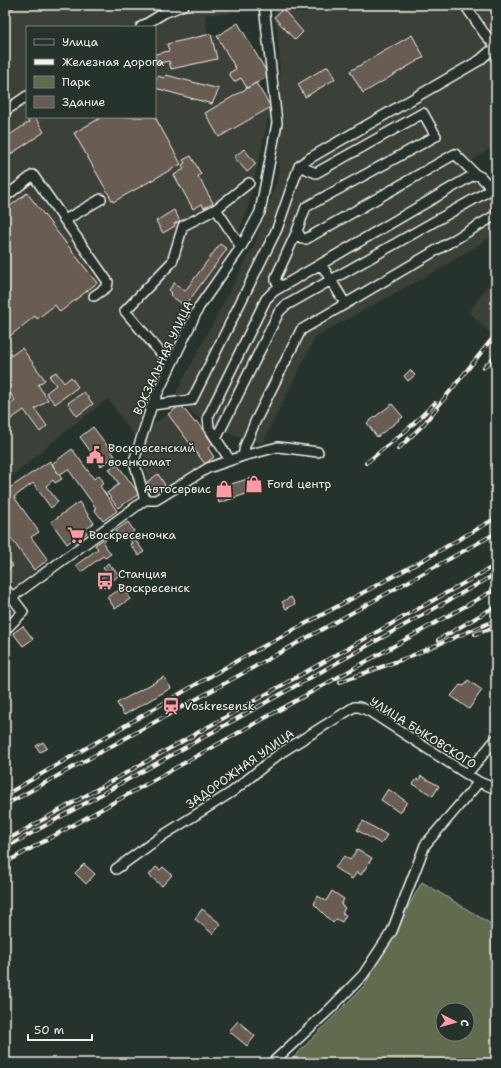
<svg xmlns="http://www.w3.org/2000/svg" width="501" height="1068" viewBox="0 0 501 1068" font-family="'Shantell Sans',sans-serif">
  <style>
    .built { fill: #3a3f38; fill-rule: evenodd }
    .green { fill: #606c4e; stroke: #aaae9b; fill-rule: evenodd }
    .building { fill: #675c53; stroke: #f4f1e8 }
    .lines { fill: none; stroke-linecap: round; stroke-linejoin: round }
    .minor-casing { stroke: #f4f1e8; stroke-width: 12 }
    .minor { stroke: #26332d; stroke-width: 9 }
    .rail-casing { stroke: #f4f1e8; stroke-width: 4 }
    .rail { stroke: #26332d; stroke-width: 2.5; stroke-dasharray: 8; stroke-linecap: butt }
    .labels { text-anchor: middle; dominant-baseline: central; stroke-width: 3; stroke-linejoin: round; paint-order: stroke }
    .street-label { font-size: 12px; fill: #f4f1e8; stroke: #26332d }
    .poi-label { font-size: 12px; fill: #f4f1e8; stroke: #26332d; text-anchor: start }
  </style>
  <rect width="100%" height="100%" fill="#26332d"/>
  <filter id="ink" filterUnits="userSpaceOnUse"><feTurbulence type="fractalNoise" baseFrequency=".025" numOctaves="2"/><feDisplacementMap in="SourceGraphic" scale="8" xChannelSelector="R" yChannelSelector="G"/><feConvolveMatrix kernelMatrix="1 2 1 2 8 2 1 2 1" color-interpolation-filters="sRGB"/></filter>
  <g filter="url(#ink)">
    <!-- built -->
    <path class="built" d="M5 5H229V14H209L205 16 208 34 217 36 238 23 269 76 257 83 271 107 248 207 234 246 194 306 160 376 135 437 108 399 63 433 5 483 9 488 5 491ZM27 27H155V117H27Z
      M274 5H496V46L482 50 496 65V144L471 162 496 189V234L438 270 316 336 262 444 247 437 245 440 194 415 176 393 254 245 280 172 278 163 281 125 279 49Z
      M496 274V339L469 312Z
      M181 405 194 423 197 422 213 444 208 448 214 457 168 489 165 485 154 492 147 482 143 449 145 438 150 428 157 421Z
      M5 530 35 572 15 587 5 573Z"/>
    <!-- green -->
    <path class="green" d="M422 882 496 927V1063H288L365 985ZM443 1010H467V1034H443Z"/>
    <!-- building -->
    <path class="building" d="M5 5H18L5 13Z
      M283 9 303 32 295 40 274 17Z
      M238 23 269 76 247 88 241 78 234 82 229 73 236 69 217 36Z
      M211 34 217 59 171 69 169 61 155 64V54L169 51 167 44Z
      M412 35 424 57 363 93 350 71Z
      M328 66 335 79 305 97 298 84Z
      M166 75 219 89 212 104 155 88V81L158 76 164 78Z
      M256 83 271 107 219 137 205 113Z
      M35 117 44 132 11 154 5 145V138L29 122 26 118Z
      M102 117H155L181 164 113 202 74 133Z
      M244 149 256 164 247 172 234 157Z
      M191 156 201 174 198 176 213 203 204 208 202 204 193 209 174 175 184 169 182 165 185 163 183 160Z
      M27 193 97 283 60 312 55 305 37 319 35 316 5 340V210Z
      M174 210 180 221 174 224 175 226 163 233 156 221Z
      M220 244 227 249 185 306 170 295 172 293 169 290 174 283 185 291Z
      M22 348 45 380 38 385 48 400 35 409 47 426 40 432 24 410 5 423V408L15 400 5 386V360Z
      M410 370 415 375 408 381 404 376Z
      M56 372 64 383 71 377 78 387 55 404 46 393 56 385 49 376Z
      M84 392 93 404 77 416 68 403Z
      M392 404 403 417 377 437 367 423Z
      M181 405 195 423 197 422 213 444 208 448 214 457 205 464 168 414Z
      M93 427 115 456 101 466 80 437Z
      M72 449 94 479 99 475 104 483 100 486 117 511 103 521 94 509 96 508 68 469 59 475 52 464Z
      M50 461 62 479 55 483 53 480 46 486 58 502 51 508 33 483 14 497 39 532 31 537 48 560 34 570 5 530V491Z
      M117 464 139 494 118 508 107 493 119 484 109 469Z
      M158 474 165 485 154 492 147 482Z
      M254 477 258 490 219 503 215 489Z
      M79 502 94 523 85 530 87 533 75 542 73 539 67 544 51 522Z
      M128 522 134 531 131 534 144 552 139 556 130 544 132 543 127 536 122 540 115 531Z
      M105 538 106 540 103 543 111 554 105 558 103 556 81 572 76 565 98 549 95 545Z
      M7 558 13 566 6 572 5 559Z
      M108 563 119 575 104 588 98 581 107 573 103 568Z
      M125 587 129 594 127 595 130 599 115 609 107 597Z
      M291 597 295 604 286 609 282 602Z
      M23 626 33 639 23 646 13 633Z
      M164 677 171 688 124 715 117 703Z
      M468 680 482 690 469 709 451 696 460 685 464 686Z
      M43 742 47 748 40 752 36 746Z
      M421 776 439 786 433 796 413 784 417 779 419 780Z
      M388 789 407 802 400 813 381 800Z
      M363 821 387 835 381 844 357 830Z
      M357 849 372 858 361 875 357 872 352 879 335 868 344 856 350 860Z
      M84 864 95 874 86 884 75 873Z
      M156 867 160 870 163 867 172 875 162 886 149 875Z
      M332 891 344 899 341 905 345 908 342 913 346 915 342 922 336 919 333 923 314 904 318 896 326 901Z
      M202 909 221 924 213 934 195 919Z
      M238 1021 255 1036 247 1046 229 1031Z"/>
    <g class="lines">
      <!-- minor casing -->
      <g class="minor-casing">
        <path id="minor" d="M465 5 484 33 496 47
          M141 27 164 13 184 5
          M5 111 27 96
          M299 166 310 158 480 60 489 52 496 51
          M5 197 33 175 108 282 107 287 94 296
          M216 209 249 183
          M65 220 101 199
          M281 287 276 281V277L297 231
          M171 365 125 311 172 262 183 226 216 209 241 247
          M152 405 192 400 277 229 299 166 316 173 423 113 436 136 306 207 297 231 302 239H306L455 154 475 174 321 264
          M216 439 279 312 285 306 492 189 481 177 475 174
          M243 456 245 446 255 422 301 330 496 215
          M230 460 209 428 208 417 266 299 274 291 321 264 345 303
          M145 500 134 461 152 405 199 307 241 247 260 212 277 123 264 5
          M145 500H156L208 468 243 456 278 447 318 452
          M5 588 23 612 5 630
          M12 597 145 500
          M467 774 496 739
          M116 869 162 836 232 792 279 754 354 707H359L369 711 479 782 496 789
          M272 1063 331 1008 363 975 392 931 425 845 479 782"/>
      </g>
      <!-- minor -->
      <use href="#minor" class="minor"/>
      <!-- rail casing -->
      <g class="rail-casing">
        <path id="rail" d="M484 367 496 356
          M398 449 423 425 496 334
          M366 463 409 428 435 403
          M475 634 496 627
          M438 640 496 606
          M340 682 406 658 496 620
          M5 795 240 659 416 564 496 518
          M5 805 496 533
          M5 841 496 565
          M5 848 496 574
          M5 863 496 589"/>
      </g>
      <!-- rail -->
      <use href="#rail" class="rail"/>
    </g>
  </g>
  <!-- icons -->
  <defs>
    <g id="civic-bare" transform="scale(1.38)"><path d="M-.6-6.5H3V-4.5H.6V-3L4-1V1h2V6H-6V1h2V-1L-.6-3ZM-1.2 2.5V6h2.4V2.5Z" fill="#ff9aa2" stroke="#26332d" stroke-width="2.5" paint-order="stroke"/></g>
    <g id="shop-bare" transform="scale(1.38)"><path d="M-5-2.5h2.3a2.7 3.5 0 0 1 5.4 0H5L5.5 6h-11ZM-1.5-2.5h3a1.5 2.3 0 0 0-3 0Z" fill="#ff9aa2" stroke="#26332d" stroke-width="2.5" paint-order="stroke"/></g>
    <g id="supermarket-bare" transform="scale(1.38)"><path d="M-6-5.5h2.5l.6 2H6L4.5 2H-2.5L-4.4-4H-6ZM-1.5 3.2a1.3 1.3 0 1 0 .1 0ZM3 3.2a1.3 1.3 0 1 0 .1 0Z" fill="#ff9aa2" stroke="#26332d" stroke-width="2.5" paint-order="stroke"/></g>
    <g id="bus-bare" transform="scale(1.38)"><path d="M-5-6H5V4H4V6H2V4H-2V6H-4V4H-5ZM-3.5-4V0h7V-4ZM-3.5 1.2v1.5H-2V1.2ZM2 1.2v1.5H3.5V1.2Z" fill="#ff9aa2" stroke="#26332d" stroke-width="2.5" paint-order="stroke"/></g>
    <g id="station-bare" transform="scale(1.38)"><path d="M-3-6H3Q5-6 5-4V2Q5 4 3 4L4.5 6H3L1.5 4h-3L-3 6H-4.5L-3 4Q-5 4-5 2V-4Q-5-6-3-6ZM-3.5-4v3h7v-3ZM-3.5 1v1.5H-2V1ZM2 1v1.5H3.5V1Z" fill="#ff9aa2" stroke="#26332d" stroke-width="2.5" paint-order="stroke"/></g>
  </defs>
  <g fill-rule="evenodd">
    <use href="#civic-bare" x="95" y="455"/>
    <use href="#shop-bare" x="254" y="484"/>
    <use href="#shop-bare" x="224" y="489"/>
    <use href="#supermarket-bare" x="76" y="535"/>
    <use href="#bus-bare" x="105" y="581"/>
    <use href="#station-bare" x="171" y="706"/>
  </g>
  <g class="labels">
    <!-- street labels -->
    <g class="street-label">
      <text transform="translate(163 358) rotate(-65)">ВОКЗАЛЬНАЯ УЛИЦА</text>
      <text transform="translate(423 733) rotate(32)">УЛИЦА БЫКОВСКОГО</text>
      <text transform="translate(240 769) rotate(-35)">ЗАДОРОЖНАЯ УЛИЦА</text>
    </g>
    <!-- poi labels -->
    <g class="poi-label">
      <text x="108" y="448">Воскресенский<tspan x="108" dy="14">военкомат</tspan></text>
      <text x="267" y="484">Ford центр</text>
      <text x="211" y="489" text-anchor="end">Автосервис</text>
      <text x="89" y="535">Воскресеночка</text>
      <text x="118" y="574">Станция<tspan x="118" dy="14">Воскресенск</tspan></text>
      <text x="184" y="706">Voskresensk</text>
    </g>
  </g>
  <!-- margin -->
  <rect width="501" height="1068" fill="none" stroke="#26332d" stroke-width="20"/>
  <rect x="10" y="10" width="481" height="1048" fill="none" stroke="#f4f1e8" stroke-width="1.5" filter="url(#ink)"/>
  <!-- legend -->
  <rect x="26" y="26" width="130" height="92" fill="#26332d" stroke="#787f78"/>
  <rect x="34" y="39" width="20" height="6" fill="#26332d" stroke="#787f78"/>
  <text x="62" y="46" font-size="12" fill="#f4f1e8">Улица</text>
  <rect x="34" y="59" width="20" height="6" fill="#f4f1e8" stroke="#787f78"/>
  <text x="62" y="66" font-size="12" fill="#f4f1e8">Железная дорога</text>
  <rect x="34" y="76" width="20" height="12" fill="#606c4e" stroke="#787f78"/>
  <text x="62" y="86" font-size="12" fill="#f4f1e8">Парк</text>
  <rect x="34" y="96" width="20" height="12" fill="#675c53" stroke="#787f78"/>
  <text x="62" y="106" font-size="12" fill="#f4f1e8">Здание</text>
  <!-- north arrow -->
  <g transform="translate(455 1022) rotate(96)"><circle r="19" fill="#26332d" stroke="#787f78"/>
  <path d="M0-3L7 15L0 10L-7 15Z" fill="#ff9aa2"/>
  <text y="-6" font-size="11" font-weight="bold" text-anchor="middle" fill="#f4f1e8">С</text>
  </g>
  <!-- scale -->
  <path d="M28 1034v6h64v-6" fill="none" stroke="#f4f1e8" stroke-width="2"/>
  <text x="34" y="1034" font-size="12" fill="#f4f1e8" stroke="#26332d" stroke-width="3" paint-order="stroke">50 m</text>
</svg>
